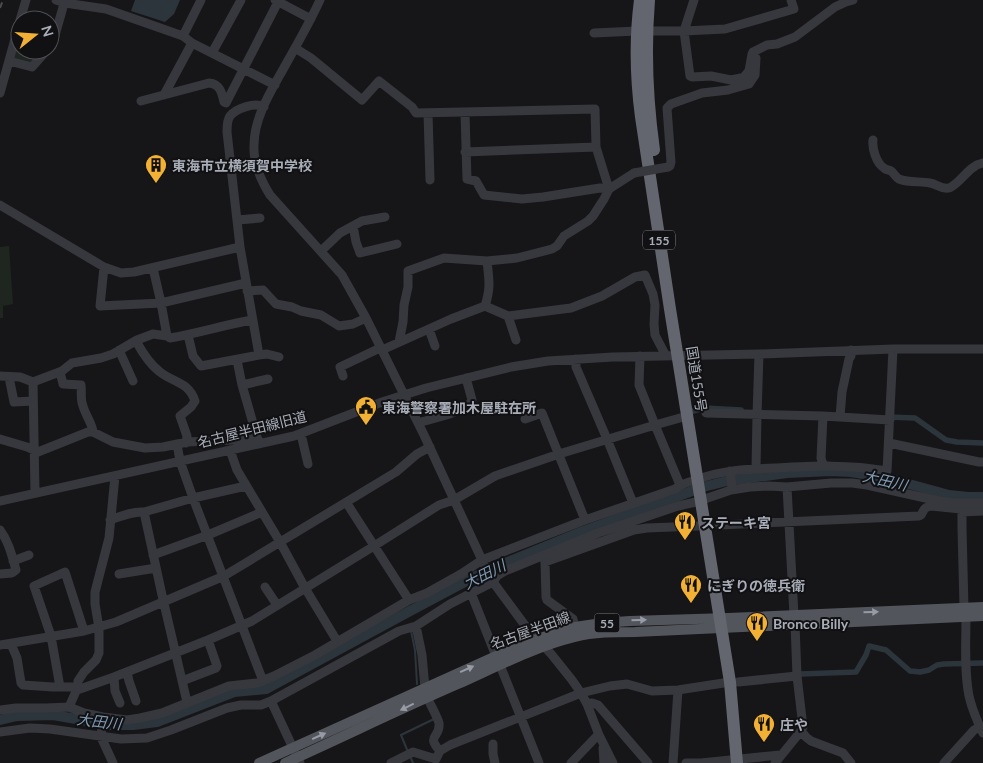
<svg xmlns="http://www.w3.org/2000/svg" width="983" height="763" viewBox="0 0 983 763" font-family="Lato,'Noto Sans JP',sans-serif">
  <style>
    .green { fill: #1e261f }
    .water { fill: #2c353c }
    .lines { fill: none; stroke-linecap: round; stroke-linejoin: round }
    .stream { stroke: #2c353c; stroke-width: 2 }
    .canal { stroke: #2c353c; stroke-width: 5.5 }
    .river { stroke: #2c353c; stroke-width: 10 }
    .minor { stroke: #37383d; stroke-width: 9 }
    .major { stroke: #53555c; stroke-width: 10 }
    .highway { stroke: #63666e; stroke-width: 12 }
    .rail { stroke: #4a4c52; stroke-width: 2; stroke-dasharray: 6 5; stroke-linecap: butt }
    .minor-bridge { stroke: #37383d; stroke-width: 9 }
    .oneway { fill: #979ba6 }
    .labels { text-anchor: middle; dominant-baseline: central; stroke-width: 4; stroke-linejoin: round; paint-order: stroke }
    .shield { fill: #111113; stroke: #7b7e86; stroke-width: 1 }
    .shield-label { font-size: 12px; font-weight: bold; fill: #a8adb8 }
    .poi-label { font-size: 14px; font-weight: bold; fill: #a8adb8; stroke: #111113; text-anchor: start }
    .street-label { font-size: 14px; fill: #a8adb8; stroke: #111113 }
    .water-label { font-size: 15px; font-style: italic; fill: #7f9bb3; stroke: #111113 }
  </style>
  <rect width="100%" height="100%" fill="#161618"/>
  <!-- green -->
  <path class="green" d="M20 21V50H47L32 67 9 61Z
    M9 246 13 304 3 306V318H0V247Z"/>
  <!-- water -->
  <path class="water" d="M135 0H180L174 14 165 22 131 11Z"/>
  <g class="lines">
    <!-- stream -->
    <path class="stream" d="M411 631 415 650 417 684
      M408 752 401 735 434 719
      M410 756 413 763"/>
    <!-- canal -->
    <path class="canal" d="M686 413 704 408 741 410
      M888 417 915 418 946 440 957 442 983 443
      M800 674 856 672 866 655 869 646 886 650 910 671 920 672 929 670 937 665 944 664 983 663"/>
    <!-- river -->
    <path class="river" d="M0 720 17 716 53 715 111 725H133L157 722 234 692 266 689 410 611 474 577 498 566 581 532 703 487 727 481 787 473 831 471 851 472 887 478 949 495 968 497H983"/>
    <!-- minor -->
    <path class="minor" d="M56 0 65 3 106 9 183 36 192 43 275 85
      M275 0 311 19
      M320 0C310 22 298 43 286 64 273 88 254 116 254 145 253 163 260 179 270 195L342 275 366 318 424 435 482 560 493 582 524 624 552 655 572 680 581 693 587 704 599 735 613 763
      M694 0 684 31 690 76 692 77 711 76 731 80 741 78 744 77 749 71 752 54 753 52 767 45 777 44 795 37 835 7 846 2 853 0
      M20 20 26 0
      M594 33 637 31H684L725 29 794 9 791 0
      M183 36 201 0
      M50 47 52 46 65 0
      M295 48 311 58 362 100 379 81 412 107 416 113 595 109 596 147 609 189
      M212 53 241 0
      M9 61 32 67 47 50
      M0 93 20 21
      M164 95 192 43
      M141 101 209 83C220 84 222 93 224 102L226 103 278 2
      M428 113 430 180
      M465 113 467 179 476 181 484 195 522 199 543 197 600 188 609 189
      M873 140C872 148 876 163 884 168 886 170 889 170 891 171 894 173 895 177 899 179 909 183 921 181 930 183 937 184 942 190 949 188 961 183 968 166 983 163
      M465 152 596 147
      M668 167 670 166 671 162 667 108 671 104 702 93 728 90 749 84 755 75 756 58
      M0 205 104 267 121 273 134 272 240 247
      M238 220 260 218
      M353 226 356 242 360 253 397 244
      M321 251 340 233 362 221 385 217
      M104 267 100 306 161 303 246 283
      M153 268 161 303 167 336
      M247 291 263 290 276 304 292 307 301 311 321 315 339 326 353 324 366 318
      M485 306C491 287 489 280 487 261L517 258 552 249 557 246 564 236 588 221 593 216 604 199 609 189 634 173
      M508 316 516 340
      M429 329 435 346
      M188 335 193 356 201 366 259 355 240 247 227 132C227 127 227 120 230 116 237 108 255 102 264 107
      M136 341C142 352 149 364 160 372 174 383 189 382 195 401L191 407 180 416 187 436 186 443
      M399 342 403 322 404 305 408 287V271L444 258 487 261
      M119 350 133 381
      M382 350 451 319 485 306 508 316 571 308 602 296 635 277 645 275 653 294 655 305 654 324 655 335 666 356
      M259 355 267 354 279 357
      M640 356 639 385 655 425 680 418
      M576 359V367L607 439 633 503
      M237 360 242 385 259 444
      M60 372 63 384 81 385C82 392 80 399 83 406 85 414 93 425 93 432
      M0 376 20 377 33 382 62 371 72 363 101 358 113 354 137 340 153 334 167 336 170 338C198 333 224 325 252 320
      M343 376 340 367 380 348
      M9 377 14 402 33 401
      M33 382 35 493
      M242 385 268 379
      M706 413 823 416 890 420
      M840 417 842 392 849 359 851 356V350
      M525 419 542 413 585 520
      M418 423 450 414 469 405 472 400 466 378
      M301 434 308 464
      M0 439 27 447 38 452 88 432H93L113 442 145 448 163 447 187 442 258 439
      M889 443 979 462H983
      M177 444 180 461 193 498 263 681
      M230 450 237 470 280 542 305 588 337 641
      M823 465 821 458 823 416
      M756 469 757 415 759 354
      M730 471 732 487
      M787 487 794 615
      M0 501 294 436 382 402 426 388 511 367 548 361 613 357 759 354 893 349H983
      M346 502 409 600
      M144 512 162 595 187 702
      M962 512V528L964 608 966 617C966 643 964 670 969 696 972 709 977 721 983 733
      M110 520C121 516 134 511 144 512L193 498 246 486
      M719 525 919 516 921 515C924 510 924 507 931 506L961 509 962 512 983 511
      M0 530C9 542 12 556 16 570L12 573 0 574
      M153 555 208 535 262 512
      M13 561 29 555
      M119 574 156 568
      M265 587 277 605
      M471 593 496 656
      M416 626 422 655 425 688
      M575 627 573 619 547 600 546 597 545 562 634 530 647 528 698 526
      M11 644 17 658 21 683 23 685 53 687H72L80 689 114 677 208 640 252 621 374 546 439 505 454 500 495 476 559 454 655 425 680 485
      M0 645 84 631 116 622 224 576 396 472 417 454 430 447
      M500 665 539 763
      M127 672 129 681 136 701
      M114 677 115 691 120 703
      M182 681 216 668 217 666 208 640
      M738 682 797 676
      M60 687 51 636 34 586 65 572 84 631
      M271 701 300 763
      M587 704 592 703 598 705 648 763
      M69 707 77 689 78 681 84 672 96 660 99 653V628L95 604V592L109 538 115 476
      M0 710 16 708H46L69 707 84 713 103 717 127 720 140 718 162 713 229 686 257 683 274 676 315 655 409 600 427 593 461 574 482 560 585 520 675 489C681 484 688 482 696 480 721 470 748 469 775 468 813 466 849 464 887 471L893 349
      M103 717 101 737 113 763
      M801 731 806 737 811 741 843 753 851 763
      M0 732 30 728 50 729 121 739 147 738 171 730 227 708 241 705H261L271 701 399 631 416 626 450 604 493 582 497 576 505 571 598 533 678 506 696 502 731 490 750 487 768 486 787 487 831 483H852L867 485 939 501 953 503H983
      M493 744V754L495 763
      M603 748 604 763
      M440 751 450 745 581 693 610 686 627 684 652 691 678 690 730 682
      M391 763 413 752 436 759 440 751C425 735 441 738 439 723 437 716 430 704 427 697
      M571 763 596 737 599 735
      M673 763 678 690
      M686 763H701L780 755
      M775 763 801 731 803 727 797 676 795 624
      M944 763 974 730 980 727"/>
    <!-- major -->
    <path class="major" d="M259 763 496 656 537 639 575 627 602 623 630 621 728 618 983 607
      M285 763C343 737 400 709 458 684 496 667 534 647 575 637 594 632 615 632 635 632L983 616"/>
    <!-- highway -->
    <path class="highway" d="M640 0C635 38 636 79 641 117L670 309 730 682 737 763
      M649 0C645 50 647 100 654 150"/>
    <!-- rail -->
    <path class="rail" d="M0 8 3 0"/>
    <!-- minor-bridge -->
    <path class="minor-bridge" d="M634 173 668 167"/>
  </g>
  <!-- one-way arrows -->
  <defs><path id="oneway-solid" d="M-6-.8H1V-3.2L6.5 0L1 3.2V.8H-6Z" transform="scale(1.25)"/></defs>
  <g class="oneway">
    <use href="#oneway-solid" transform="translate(871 612) rotate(-2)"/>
    <use href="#oneway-solid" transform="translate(639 620) rotate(-2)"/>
    <use href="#oneway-solid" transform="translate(467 669) rotate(-24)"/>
    <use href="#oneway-solid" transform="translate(407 707) rotate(154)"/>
    <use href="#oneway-solid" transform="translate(319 736) rotate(-24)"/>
  </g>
  <!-- icons -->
  <defs>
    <g id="building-pin" transform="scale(1.125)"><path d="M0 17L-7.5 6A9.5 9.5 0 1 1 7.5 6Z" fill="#f2b134" stroke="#111113"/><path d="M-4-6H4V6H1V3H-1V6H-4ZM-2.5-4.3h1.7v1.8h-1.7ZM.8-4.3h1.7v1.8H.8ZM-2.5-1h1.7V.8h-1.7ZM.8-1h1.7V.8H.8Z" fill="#111"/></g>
    <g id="civic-pin" transform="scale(1.125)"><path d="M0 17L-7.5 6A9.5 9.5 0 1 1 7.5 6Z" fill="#f2b134" stroke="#111113"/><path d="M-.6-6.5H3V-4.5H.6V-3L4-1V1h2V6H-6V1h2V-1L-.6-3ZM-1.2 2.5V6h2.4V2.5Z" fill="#111"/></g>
    <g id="restaurant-pin" transform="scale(1.125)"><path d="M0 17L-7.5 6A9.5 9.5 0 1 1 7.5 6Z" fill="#f2b134" stroke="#111113"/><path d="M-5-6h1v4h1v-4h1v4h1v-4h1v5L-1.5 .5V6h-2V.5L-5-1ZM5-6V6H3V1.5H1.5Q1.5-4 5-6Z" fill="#111"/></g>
  </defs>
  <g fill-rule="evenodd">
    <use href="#building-pin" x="156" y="165"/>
    <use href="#civic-pin" x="366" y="407"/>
    <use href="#restaurant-pin" x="685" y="522"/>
    <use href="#restaurant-pin" x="691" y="585"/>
    <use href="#restaurant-pin" x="757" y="623"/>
    <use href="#restaurant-pin" x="764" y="724"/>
  </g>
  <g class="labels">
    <!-- shield labels -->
    <g class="shield">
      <rect x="643" y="230.5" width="32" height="19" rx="4"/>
      <rect x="594.5" y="613.5" width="25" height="19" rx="4"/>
    </g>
    <g class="shield-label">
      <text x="659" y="240">155</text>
      <text x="607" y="623">55</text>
    </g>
    <!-- poi labels -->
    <g class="poi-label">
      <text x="172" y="165">東海市立横須賀中学校</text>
      <text x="382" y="407">東海警察署加木屋駐在所</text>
      <text x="701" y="522">ステーキ宮</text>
      <text x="707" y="585">にぎりの徳兵衛</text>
      <text x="773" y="623">Bronco Billy</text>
      <text x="780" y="724">庄や</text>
    </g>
    <!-- street labels -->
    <g class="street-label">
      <text transform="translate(697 379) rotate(81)">国道155号</text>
      <text transform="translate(252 429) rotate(-14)">名古屋半田線旧道</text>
      <text transform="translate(530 630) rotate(-20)">名古屋半田線</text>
    </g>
    <!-- water labels -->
    <g class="water-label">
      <text transform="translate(885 480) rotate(13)">大田川</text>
      <text transform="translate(484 574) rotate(-27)">大田川</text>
      <text transform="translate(99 721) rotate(7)">大田川</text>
    </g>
  </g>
  <!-- north arrow -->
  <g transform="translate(35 35) rotate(73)"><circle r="24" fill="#111113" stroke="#4d4f55"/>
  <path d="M0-4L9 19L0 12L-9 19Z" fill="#f2b134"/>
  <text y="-8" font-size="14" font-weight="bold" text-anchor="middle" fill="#a8adb8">N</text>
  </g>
</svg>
